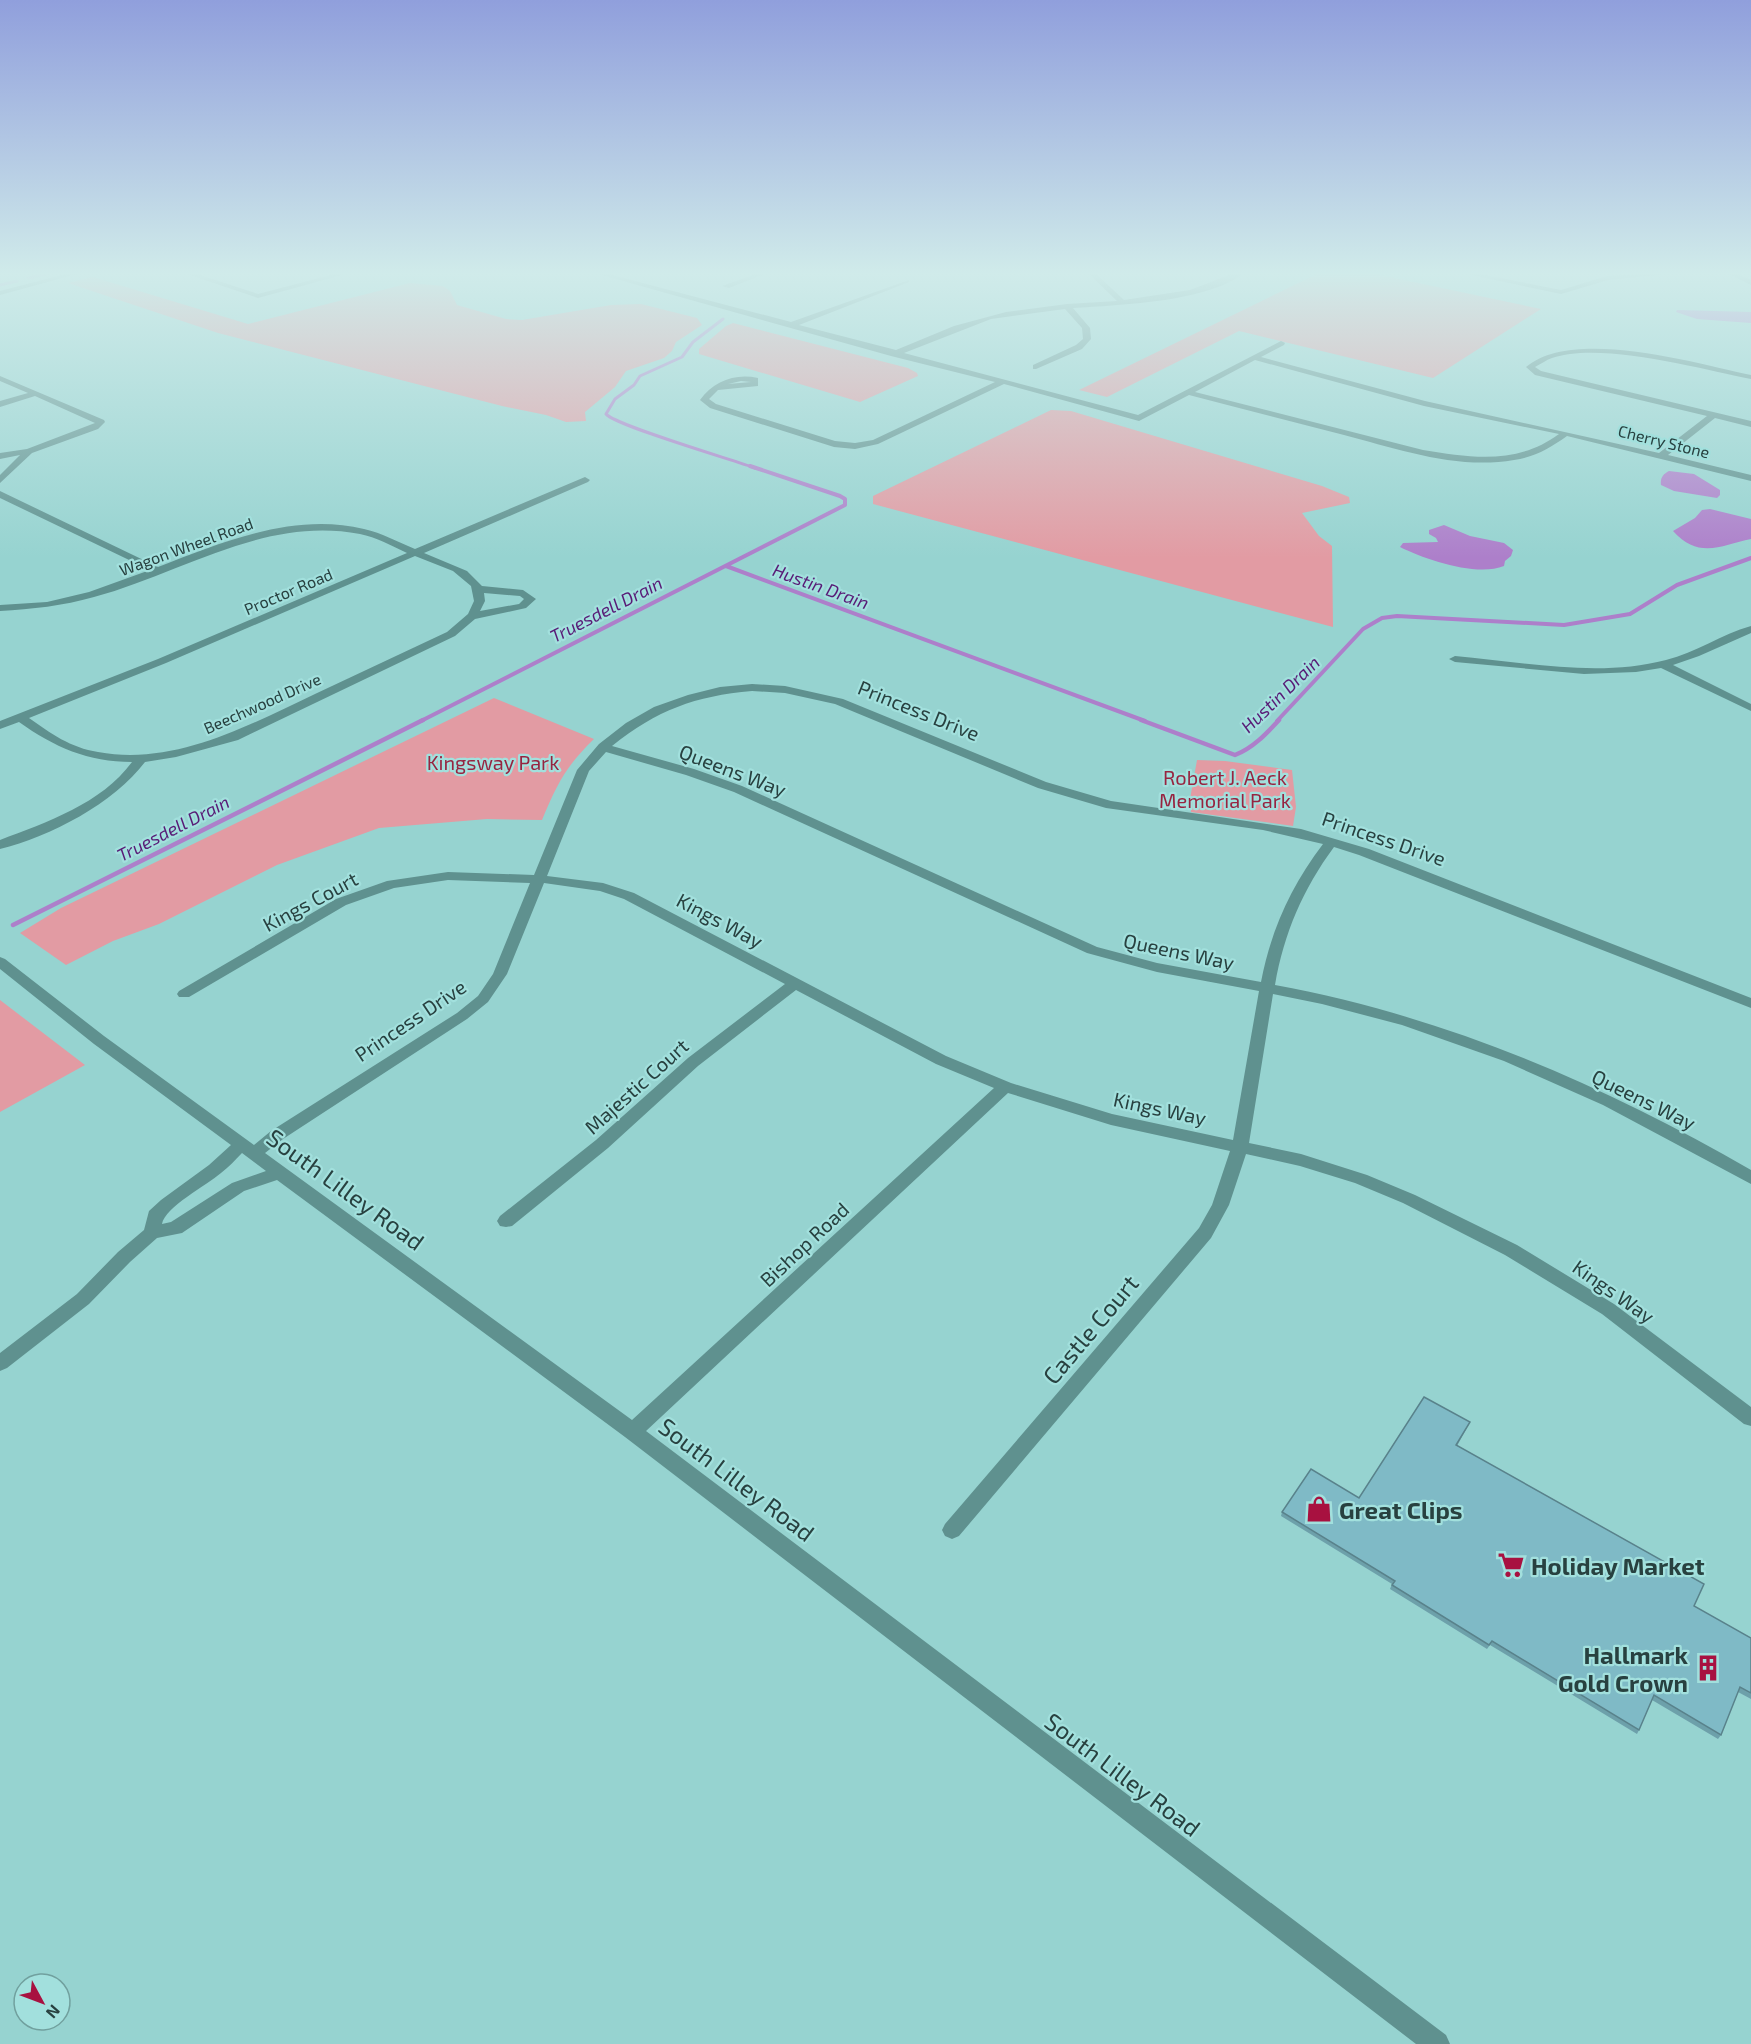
<svg xmlns="http://www.w3.org/2000/svg" width="1751" height="2044" viewBox="0 0 1751 2044" font-family="'Exo 2',sans-serif">
  <style>
    .green { fill: #e29ba3 }
    .water { fill: #ad7fca }
    .lines { fill: none; stroke-linecap: round; stroke-linejoin: round }
    .stream-far2 { stroke: #ad7fca; stroke-width: 3 }
    .stream-far1 { stroke: #ad7fca; stroke-width: 4 }
    .stream { stroke: #ad7fca; stroke-width: 4.5 }
    .minor { fill: #5f918f; fill-rule: evenodd }
    .wall { fill: #6da0aa }
    .building { fill: #7fbac6; stroke: #59828b; stroke-width: 1.5 }
    .labels { text-anchor: middle; dominant-baseline: central; stroke-width: 4.5; stroke-linejoin: round; paint-order: stroke }
    .far-street-label { font-size: 16px; fill: #284140; stroke: #a2e0dd }
    .far-water-label { font-size: 18px; font-style: italic; fill: #581b76; stroke: #a2e0dd }
    .street-label { font-size: 20px; fill: #284140; stroke: #a2e0dd }
    .park-label { font-size: 20px; fill: #972440; stroke: #a2e0dd }
    .near-street-label { font-size: 24px; fill: #284140; stroke: #a2e0dd }
    .near-poi-label { font-size: 24px; font-weight: bold; fill: #284140; stroke: #a2e0dd; text-anchor: start }
  </style>
  <rect width="100%" height="100%" fill="#96d3d0"/>
  <!-- green -->
  <path class="green" d="M1321 272H1366L1541 309 1433 378 1239 331 1107 397 1079 390Z
    M93 277 248 324 410 283 443 286 450 291 457 305 506 319 522 320 611 305 641 304 697 318 702 325 676 342 672 351 664 358 626 371 615 387 585 412 586 421 566 422 546 415 502 406 218 333 68 283Z
    M733 323 908 368 917 373 918 376 860 402 699 354V349L726 326Z
    M1051 410 1071 411 1322 486 1349 497 1350 503 1302 513 1319 536 1332 546 1333 627 873 504V496Z
    M494 698 594 739C566 766 557 784 542 820L487 819 379 828 277 865 159 924 113 941 66 965 20 933 61 908Z
    M1197 760 1225 761 1292 770 1296 807 1293 826 1191 812 1190 799Z
    M0 1000 85 1065 0 1112Z"/>
  <!-- water -->
  <path class="water" d="M1677 310 1751 312V323L1697 319 1676 312Z
    M1669 471 1694 474 1720 490V495L1717 498 1674 491 1661 485C1660 478 1663 474 1669 471Z
    M1710 509 1751 519V539C1722 545 1699 560 1673 531L1695 518 1702 510Z
    M1444 525 1470 536 1504 543 1513 550 1511 556 1505 561 1504 566C1477 577 1426 560 1400 547L1403 543 1438 542 1436 538 1429 534V530Z"/>
  <g class="lines">
    <!-- stream-far2 -->
    <path class="stream-far2" d="M28 278 53 272
      M0 285 17 281
      M723 319 693 342 682 357 640 376 634 385 615 399 606 414C614 425 733 460 755 468"/>
    <!-- stream-far1 -->
    <path class="stream-far1" d="M726 566 1145 721
      M421 721 845 505V499L840 496 750 466
      M1277 721 1363 629 1382 618 1397 616 1564 625 1630 614 1677 585 1751 558"/>
    <!-- stream -->
    <path class="stream" d="M1141 720 1235 755C1253 748 1266 734 1279 720
      M13 925 423 720"/>
    <!-- minor -->
    <path class="minor" d="M73 272H84L0 295V291Z
      M181 272H191L258 294 342 272H353L258 298Z
      M591 272H601L791 322 909 280V282L799 325 896 350 954 326 1006 312 1067 304 1117 301 1087 272H1094L1124 300 1190 290 1237 272H1245C1210 302 1119 305 1073 308L1090 328 1091 339 1082 349 1036 369H1033V365L1076 345 1083 339 1082 328 1065 309 991 319 904 353 1138 415 1281 341 1285 343 1284 345 1261 357 1425 401 1659 453 1707 416 1535 375 1526 367C1573 327 1695 363 1751 375V379C1701 369 1600 341 1552 358 1546 360 1541 364 1535 367L1541 371 1751 421V427L1715 418 1668 455 1751 475V481L1567 436C1550 448 1535 457 1514 460 1457 470 1398 449 1344 435 1292 422 1240 408 1189 395L1139 421 1004 384 878 444 855 449 834 447 710 408 700 400C714 381 735 373 758 378V386L718 390 709 399 716 404 835 441 855 443 873 440 995 382 891 356ZM1255 360 1424 406 1559 434C1517 465 1472 458 1423 450L1195 392ZM741 381 751 382 728 384Z
      M761 272H770L729 288 722 286Z
      M1457 272H1470L1561 290 1607 276 1687 272 1608 280 1561 294Z
      M1725 272H1733L1751 280V285Z
      M0 376 104 420 105 422 98 429 32 453 0 483V475L20 455 0 459V453L27 449 95 423 35 396 0 407V401L28 393 0 381Z
      M585 477 590 480 588 482 424 553 467 571 482 586 523 590 536 599 526 608 475 619 455 636 238 740 176 757 145 762C114 803 50 837 0 849V840C47 822 101 804 132 762 88 762 54 747 19 722L0 729V721L158 659 407 553C392 546 376 537 360 534 264 516 183 573 94 597 63 606 32 609 0 611V605L47 602 89 592 150 570 0 498V491L158 567C222 542 294 512 364 529 382 533 398 542 415 549ZM415 556 453 571 471 586 474 601 468 614 447 632C403 653 359 673 315 694 247 726 175 766 98 752 71 748 50 733 29 718L166 663ZM484 593 520 596 524 599 519 604 480 611 485 601Z
      M1751 626V633L1699 656 1673 665 1751 704V711L1661 668 1636 672 1584 674 1455 662 1449 659 1455 656C1524 662 1598 678 1666 660 1696 653 1721 634 1751 626Z
      M752 684 785 686 843 699 1046 782 1111 801 1301 829 1369 849 1751 998V1008L1359 855 1334 847C1303 889 1284 933 1275 985 1444 1016 1602 1084 1751 1170V1184L1603 1105 1504 1061 1402 1025 1322 1004 1273 994 1249 1143 1301 1154 1367 1175 1415 1195 1517 1245 1614 1304 1751 1407V1426L1744 1424 1602 1314 1505 1255 1403 1203 1355 1183 1300 1166 1246 1154 1229 1205 1211 1238 959 1536 952 1539 945 1536 942 1530 945 1524 1199 1228 1212 1205 1230 1151 1111 1125 1008 1093 646 1431 1446 2035 1450 2044H1416L625 1437 277 1180 244 1191 182 1233 157 1238 130 1262 89 1304 7 1368 0 1371V1353L77 1294 118 1252 144 1230 149 1211 161 1200 209 1165 231 1145 94 1044 0 969V957L5 959 104 1036 254 1145 271 1131 457 1013 478 996 493 974 530 883 448 880 394 888 346 905 189 997H179L177 994 179 991 336 899 387 881 448 872 534 875 577 770 599 744 626 723 654 707 688 695 720 687ZM752 691 785 693 835 704 1038 788 1106 808 1263 830 1323 844C1291 886 1271 930 1261 982L1157 963 1097 947 742 786 694 769 612 746C657 710 695 696 752 691ZM606 752 686 775 734 792 1087 953 1157 972 1259 991 1233 1140 1112 1114 1011 1083 946 1056 634 893 603 883 547 876 589 771ZM544 883 600 891 624 899 785 984 688 1058 596 1140 500 1216 497 1221 500 1226 506 1227 512 1226 608 1148 698 1066 796 990 936 1064 994 1088 632 1420 265 1153 283 1139 467 1019 488 1002 507 974ZM242 1153 266 1171 232 1183 171 1222 162 1224C165 1207 207 1185 221 1173 229 1167 235 1160 242 1153Z"/>
  </g>
  <!-- wall -->
  <path class="wall" d="M1470 1422 1457 1446 1694 1606 1751 1638V1699L1738 1692 1721 1735 1718 1739 1652 1700 1639 1730 1637 1734 1490 1645 1487 1649 1390 1589 1392 1584 1281 1516 1282 1512 1359 1498Z"/>
  <!-- building -->
  <path class="building" d="M1424 1397 1470 1422 1456 1445 1704 1584 1694 1606 1751 1638V1693L1740 1687 1721 1735 1654 1695 1639 1730 1492 1641 1489 1645 1392 1585 1395 1581 1282 1512 1311 1469 1359 1498Z"/>
  <!-- sky -->
  <linearGradient id="sky" x2="0" y2="1"><stop stop-color="#909fdc"/><stop offset="0.49" stop-color="#d0ebea"/><stop offset="1" stop-color="#d0ebea" stop-opacity="0"/></linearGradient>
  <rect width="1751" height="558" fill="url(#sky)"/>
  <!-- icons -->
  <defs>
    <g id="shop-bare" transform="scale(2.07)"><path d="M-5-2.5h2.3a2.7 3.5 0 0 1 5.4 0H5L5.5 6h-11ZM-1.5-2.5h3a1.5 2.3 0 0 0-3 0Z" fill="#a81140" stroke="#a2e0dd" stroke-width="2.5" paint-order="stroke"/></g>
    <g id="supermarket-bare" transform="scale(2.07)"><path d="M-6-5.5h2.5l.6 2H6L4.5 2H-2.5L-4.4-4H-6ZM-1.5 3.2a1.3 1.3 0 1 0 .1 0ZM3 3.2a1.3 1.3 0 1 0 .1 0Z" fill="#a81140" stroke="#a2e0dd" stroke-width="2.5" paint-order="stroke"/></g>
    <g id="building-bare" transform="scale(2.07)"><path d="M-4-6H4V6H1V3H-1V6H-4ZM-2.5-4.3h1.7v1.8h-1.7ZM.8-4.3h1.7v1.8H.8ZM-2.5-1h1.7V.8h-1.7ZM.8-1h1.7V.8H.8Z" fill="#a81140" stroke="#a2e0dd" stroke-width="2.5" paint-order="stroke"/></g>
  </defs>
  <g fill-rule="evenodd">
    <use href="#shop-bare" x="1319" y="1509"/>
    <use href="#supermarket-bare" x="1511" y="1565"/>
    <use href="#building-bare" x="1708" y="1668"/>
  </g>
  <g class="labels">
    <!-- far-street labels -->
    <g class="far-street-label">
      <text transform="translate(1664 441) rotate(14)">Cherry Stone</text>
      <text transform="translate(186 546) rotate(-20)">Wagon Wheel Road</text>
      <text transform="translate(288 591) rotate(-23)">Proctor Road</text>
      <text transform="translate(262 703) rotate(-24)">Beechwood Drive</text>
    </g>
    <!-- far-water labels -->
    <g class="far-water-label">
      <text transform="translate(821 586) rotate(20)">Hustin Drain</text>
      <text transform="translate(606 609) rotate(-27)">Truesdell Drain</text>
      <text transform="translate(1280 694) rotate(-44)">Hustin Drain</text>
      <text transform="translate(173 828) rotate(-27)">Truesdell Drain</text>
    </g>
    <!-- street labels -->
    <g class="street-label">
      <text transform="translate(919 710) rotate(22)">Princess Drive</text>
      <text transform="translate(733 770) rotate(21)">Queens Way</text>
      <text transform="translate(1384 838) rotate(19)">Princess Drive</text>
      <text transform="translate(310 901) rotate(-28)">Kings Court</text>
      <text transform="translate(720 920) rotate(28)">Kings Way</text>
      <text transform="translate(1179 951) rotate(12)">Queens Way</text>
      <text transform="translate(410 1020) rotate(-34)">Princess Drive</text>
      <text transform="translate(636 1086) rotate(-42)">Majestic Court</text>
      <text transform="translate(1644 1099) rotate(26)">Queens Way</text>
      <text transform="translate(1160 1108) rotate(12)">Kings Way</text>
      <text transform="translate(804 1244) rotate(-43)">Bishop Road</text>
      <text transform="translate(1614 1291) rotate(35)">Kings Way</text>
    </g>
    <!-- park labels -->
    <g class="park-label">
      <text x="493" y="762">Kingsway Park</text>
      <text x="1225" y="777">Robert J. Aeck<tspan x="1225" dy="23">Memorial Park</tspan></text>
    </g>
    <!-- near-street labels -->
    <g class="near-street-label">
      <text transform="translate(346 1189) rotate(36)">South Lilley Road</text>
      <text transform="translate(1090 1329) rotate(-50)">Castle Court</text>
      <text transform="translate(737 1479) rotate(37)">South Lilley Road</text>
      <text transform="translate(1123 1774) rotate(37)">South Lilley Road</text>
    </g>
    <!-- near-poi labels -->
    <g class="near-poi-label">
      <text x="1339" y="1509">Great Clips</text>
      <text x="1531" y="1565">Holiday Market</text>
      <text x="1688" y="1654" text-anchor="end">Hallmark<tspan x="1688" dy="28">Gold Crown</tspan></text>
    </g>
  </g>
  <!-- north arrow -->
  <g transform="translate(42 2002) rotate(131)"><circle r="28" fill="#a2e0dd" stroke="#71a09e" stroke-width="1.5"/>
  <path d="M0-4.5L10 22L0 15L-10 22Z" fill="#a81140"/>
  <text y="-9" font-size="16" font-weight="bold" text-anchor="middle" fill="#284140">N</text>
  </g>
</svg>
